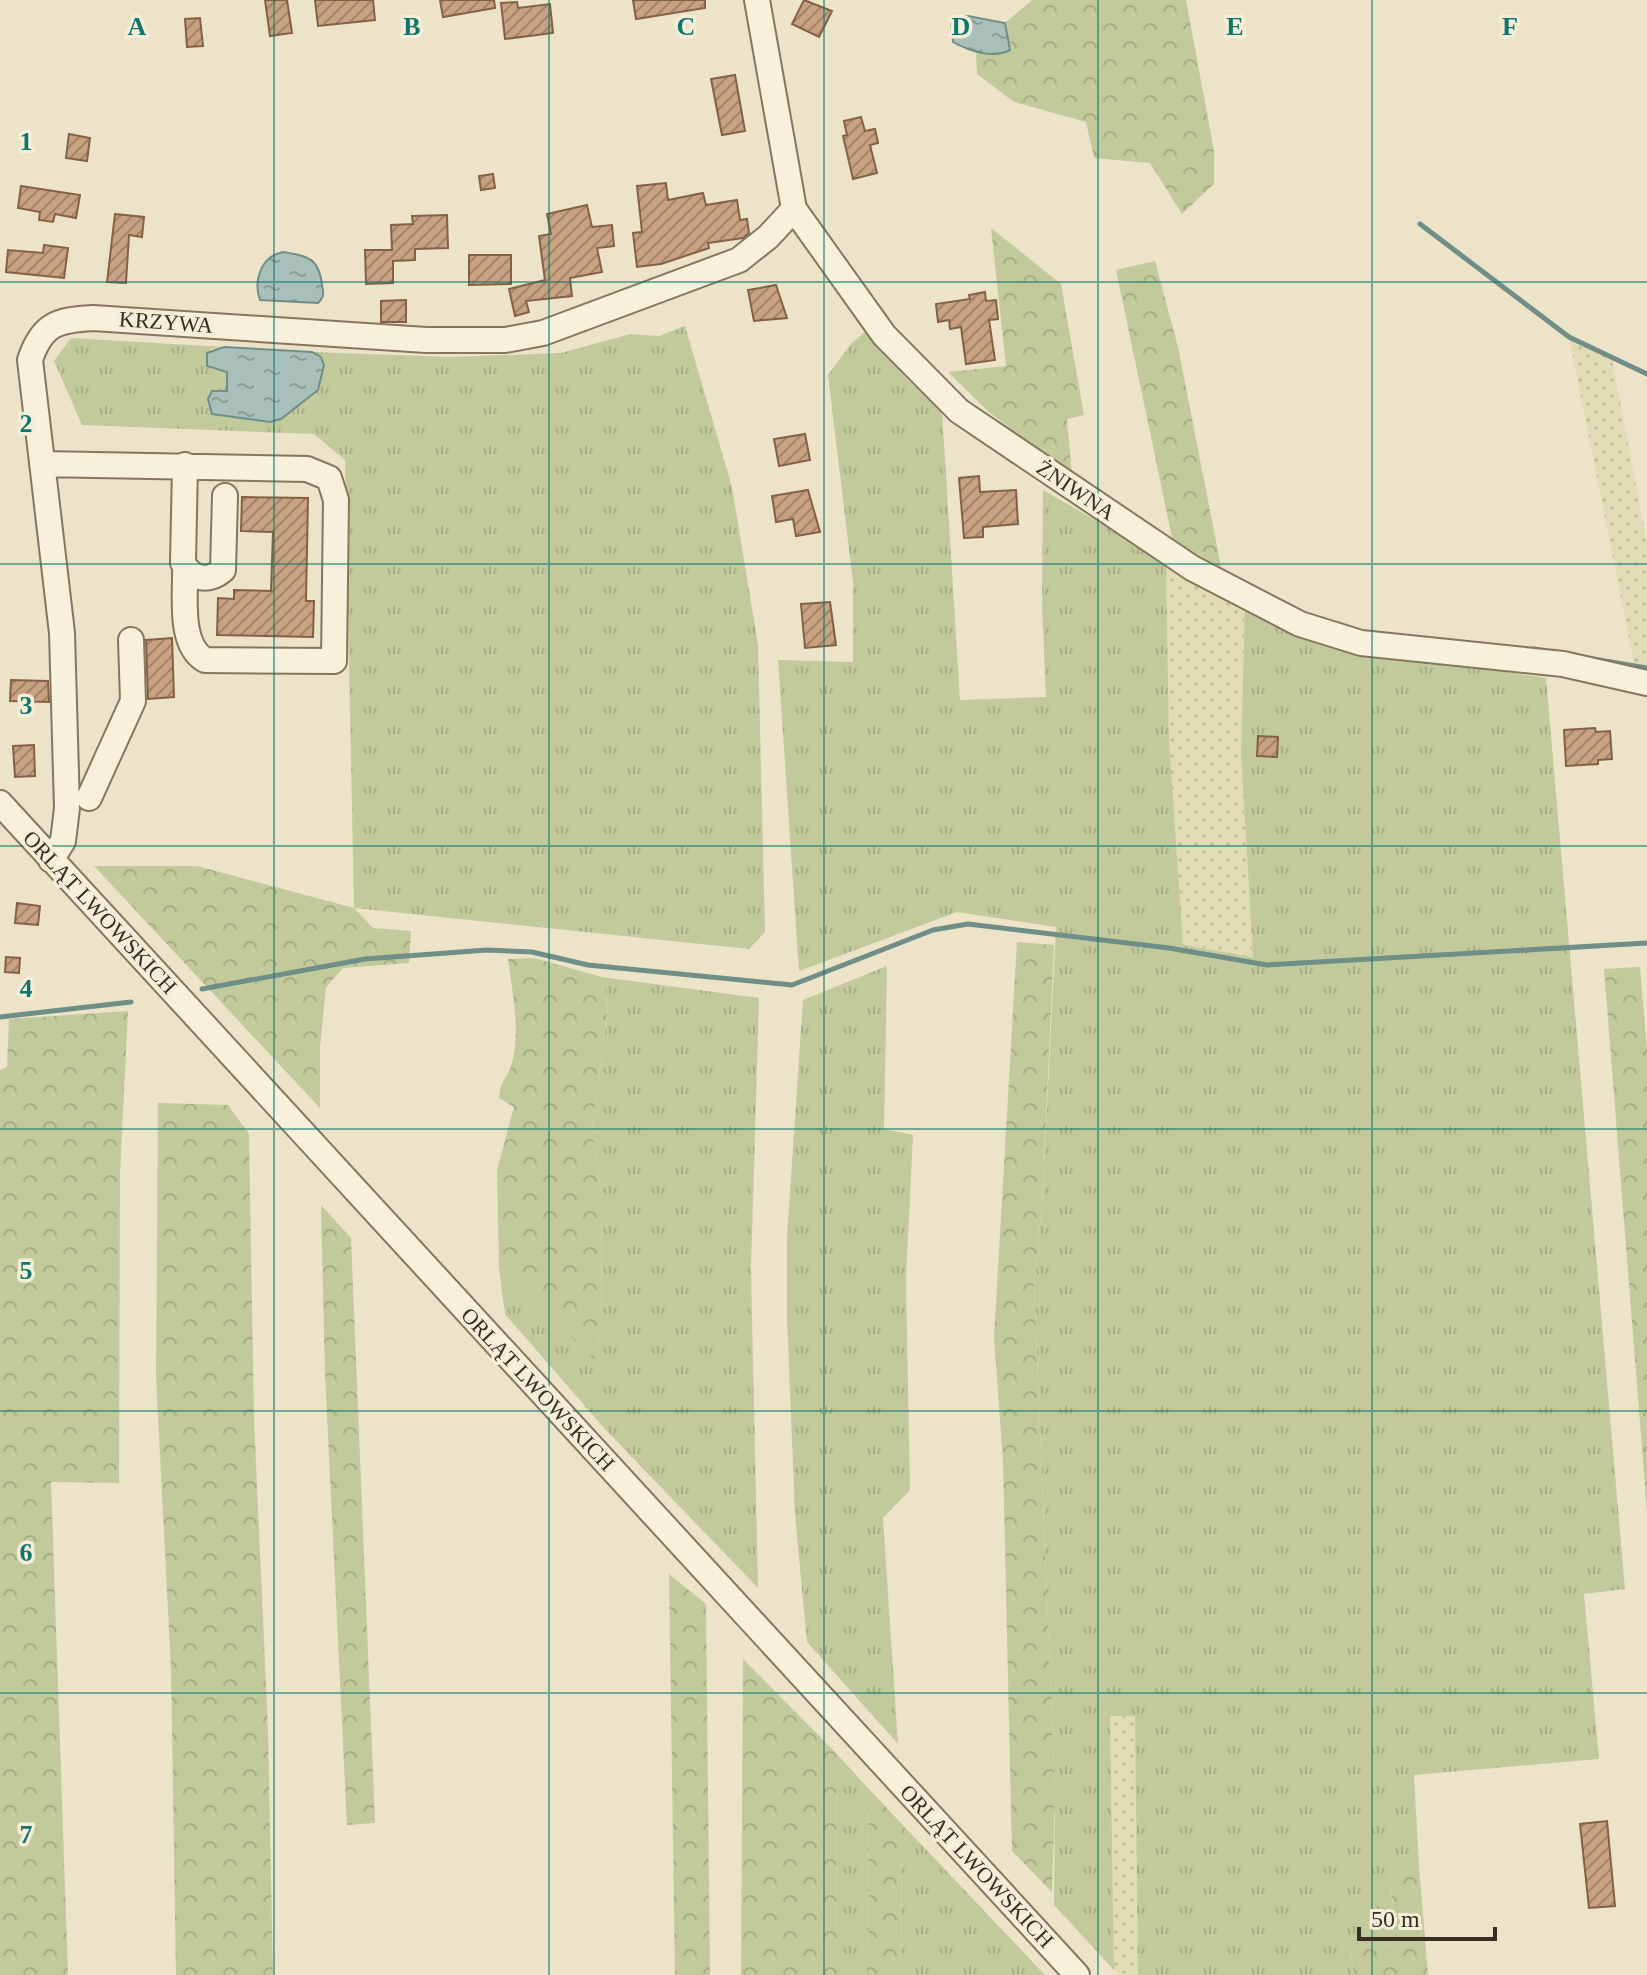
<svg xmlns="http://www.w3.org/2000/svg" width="1647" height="1975" viewBox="0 0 1647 1975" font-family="Georgia,serif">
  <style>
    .farmland { fill: url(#farmland-dots) }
    .grass { fill: url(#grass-tufts) }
    .forest { fill: url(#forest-crowns) }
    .water { fill: url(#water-ripples); stroke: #708e88; stroke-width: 2 }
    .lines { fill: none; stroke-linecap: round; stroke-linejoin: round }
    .stream { stroke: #708e88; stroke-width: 5 }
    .building { fill: url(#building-hatch); stroke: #846145; stroke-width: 2 }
    .minor-casing { stroke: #87765e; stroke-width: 28 }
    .minor { stroke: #f7f0db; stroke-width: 24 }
    .grid { fill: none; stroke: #0f766e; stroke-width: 2; stroke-opacity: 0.55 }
    .labels { text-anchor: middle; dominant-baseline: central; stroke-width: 7; stroke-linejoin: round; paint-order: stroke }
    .street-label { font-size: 22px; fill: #382d21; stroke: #f4edd7 }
    .grid-label { font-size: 26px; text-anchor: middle; font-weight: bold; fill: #0f766e; stroke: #f4edd7; stroke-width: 7; stroke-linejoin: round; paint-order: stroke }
  </style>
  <defs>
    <pattern id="farmland-dots" width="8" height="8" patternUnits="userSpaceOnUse" patternTransform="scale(2)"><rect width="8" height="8" fill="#e1dcb6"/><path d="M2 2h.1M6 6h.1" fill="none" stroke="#c2bd9c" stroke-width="1.8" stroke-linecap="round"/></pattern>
    <pattern id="grass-tufts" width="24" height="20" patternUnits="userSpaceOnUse" patternTransform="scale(2)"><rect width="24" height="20" fill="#c2ca9c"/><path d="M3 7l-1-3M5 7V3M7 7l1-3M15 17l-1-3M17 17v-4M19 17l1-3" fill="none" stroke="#a7ae86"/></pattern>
    <pattern id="forest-crowns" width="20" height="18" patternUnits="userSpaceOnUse" patternTransform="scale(2)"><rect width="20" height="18" fill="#c2ca9c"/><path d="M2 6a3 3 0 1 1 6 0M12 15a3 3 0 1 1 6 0" fill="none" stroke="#a7ae86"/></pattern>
    <pattern id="water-ripples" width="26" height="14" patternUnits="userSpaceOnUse" patternTransform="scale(2)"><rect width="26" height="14" fill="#a9c0ba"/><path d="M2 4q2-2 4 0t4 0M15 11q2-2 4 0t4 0" fill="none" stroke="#8b9c97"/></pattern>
    <pattern id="building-hatch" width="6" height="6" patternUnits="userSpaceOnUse" patternTransform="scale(2)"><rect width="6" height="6" fill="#c7a181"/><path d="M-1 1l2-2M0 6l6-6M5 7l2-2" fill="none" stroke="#a38469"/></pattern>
  </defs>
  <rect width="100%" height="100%" fill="#ece3c8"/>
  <!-- farmland -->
  <path class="farmland" d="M1569 337 1611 354 1647 544V671L1635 668Z
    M1166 561 1245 606 1241 752 1253 957 1183 945 1169 740Z
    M1110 1715 1136 1716 1138 1975H1119L1114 1970Z"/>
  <!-- grass -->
  <path class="grass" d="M685 326 732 487 758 645 765 932 749 949 354 908 345 460 314 434 82 425 54 361 71 338 224 347 211 349V369L227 372 228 391H212L213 414C284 424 293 427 321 357L312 352 451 357 561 353 630 334 659 336Z
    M867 330 906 378 942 411 960 700 1046 697 1042 607 1043 490 1166 561 1169 740 1183 945 1253 957 1241 752 1245 606 1417 658 1546 678 1625 1589 1584 1594 1599 1759 1414 1775 1419 1867 1390 1871 1396 1944 1351 1947 1353 1975H1138L1135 1716H1110L1114 1970 1054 1905 1055 1792 1034 1284 1042 1206 1056 927 957 912 799 971 778 660 853 662V582L828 375 852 343Z
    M887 966 884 1129 913 1135 906 1278 910 1490 883 1518 898 1744 807 1642 795 1515 787 1318V1236L803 1000Z
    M602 977 759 998 751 1269 758 1588 605 1429 505 1314 499 1268 595 1359 601 1331 602 1199 592 1130 608 1006Z
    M836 1753 868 1788 869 1975H837Z
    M901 1823 1045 1975H902Z"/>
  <!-- forest -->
  <path class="forest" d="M1032 0H1186L1214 151V184L1182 214 1150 163 1094 158 1086 122 1014 102 977 74 976 51 998 54 1010 50 1005 23Z
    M991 228 1061 284 1084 415 1067 419 1072 475 990 413 948 372 1006 366Z
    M1155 261 1178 347 1221 567 1173 542 1116 270Z
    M94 866H197L354 908 373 928 411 931 409 963 343 968 326 987 320 1047V1108Z
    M1017 942 1054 945 1042 1206 1034 1284 1055 1792 1052 1892 1012 1851 1003 1461 994 1337Z
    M534 958 602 977 608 1006 592 1130 602 1199 601 1331 595 1360 499 1268 497 1170 514 1107 499 1098C500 1080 508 1078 512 1063 521 1030 512 992 508 959Z
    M1640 967 1647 1051V1511L1604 969Z
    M128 1011 120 1173 119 1483 51 1482 68 1975H0V1070L7 1067 9 1019Z
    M158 1103 228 1105 249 1134 254 1420 268 1729 273 1975H176L171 1669 156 1377Z
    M321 1205 351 1238 375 1823 347 1825 325 1374Z
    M669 1574 706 1604 710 1975H675Z
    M743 1659 836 1753 837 1975H741Z
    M868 1788 901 1823 902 1975H869Z
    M1419 1867 1428 1975H1353L1351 1946 1396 1944 1390 1871Z"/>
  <!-- water -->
  <path class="water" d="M968 16 1005 23 1010 50C993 59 969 51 953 42L951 24 956 18Z
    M283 252C308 256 319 258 322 285 324 294 324 297 318 303L260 300C253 281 261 256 283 252Z
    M224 347 312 352 321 357 324 365 318 390 281 419 270 422 212 414 208 399 212 391H227V372L207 366V353Z"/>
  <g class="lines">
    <!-- stream -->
    <path class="stream" d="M1420 224 1569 337 1647 374
      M1534 649 1647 668
      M202 989 365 959 487 950 532 952 588 965 792 985 933 930 968 924 1169 948 1267 965 1647 943
      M0 1017 131 1002"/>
  </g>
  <!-- building -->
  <path class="building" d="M265 0H287L292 33 270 36Z
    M315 0H373L375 20 318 26Z
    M440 0H494L495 8 443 17Z
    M633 0H705V8L636 19Z
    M804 0 832 11 819 37 792 24Z
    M517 2 518 8 550 4 553 33 505 39 501 3Z
    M200 18 203 46 187 47 185 19Z
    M735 75 745 131 722 135 711 79Z
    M861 117 865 131 875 129 878 143 870 145 877 173 853 179 843 136 847 135 844 121Z
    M69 134 90 138 87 161 66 158Z
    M493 174 495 188 481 190 479 176Z
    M666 183 668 200 703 193 706 205 737 200 740 220 747 219 749 233 743 238 708 243 709 248 661 264 637 267 633 233 642 232 637 186Z
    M21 186 80 195 76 218 55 214 53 222 39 220 40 212 18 208Z
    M587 205 592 227 612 225 614 246 597 248 602 272 570 278 572 296 526 301 529 312 515 316 509 289 545 280 539 236 551 234 547 214Z
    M115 214 144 217 142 237 129 235 126 283 107 282Z
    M447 215 448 248 415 249V260L393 261V283L366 284 365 250H392L391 225 413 224 412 216Z
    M44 245 68 248 64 278 6 272 8 250 43 253Z
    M469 255H511V284L469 285Z
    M776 285 787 318 754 321 748 290Z
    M985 292 986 301 996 300 998 319 989 320 995 360 966 364 961 327 950 329 949 320 938 322 936 304 970 299 969 295Z
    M406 300V322H381V301Z
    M805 434 810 460 779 466 774 439Z
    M979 476 980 492 1016 490 1018 524 983 527V537L964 538 959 478Z
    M808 490 820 532 796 536 793 519 776 522 772 496Z
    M242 497 308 498 306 601H314L313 637 217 635 218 598 234 599V590L271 591 273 532 241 531Z
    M830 602 836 645 805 648 801 604Z
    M172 638 174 697 148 699 146 640Z
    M11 680 48 681 49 702 10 701Z
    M1595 728 1596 732 1610 731 1612 759 1598 760V764L1566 766 1564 730Z
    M1258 736 1278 737 1277 757 1257 756Z
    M34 745 35 776 15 777 13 746Z
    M17 903 40 906 38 925 15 923Z
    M6 957 20 958 19 973 5 972Z
    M1607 1821 1615 1906 1589 1908 1580 1824Z"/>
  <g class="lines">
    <!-- minor casing -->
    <g class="minor-casing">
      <path id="minor" d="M757 0 794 209 884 335 959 411 1192 568 1300 624 1361 643 1563 664 1647 683
        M42 464 307 469 329 478 336 500 334 661 205 660C178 644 186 595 185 567
        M185 465 183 563C192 580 209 582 223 570L225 496
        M89 798 133 701 131 640
        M0 803 1077 1975
        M51 860 63 841 67 808 62 633 30 360C42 324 57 320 93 318L426 340H505L543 333 739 260 768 237 794 209"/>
    </g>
    <!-- minor -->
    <use href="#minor" class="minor"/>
  </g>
  <!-- grid -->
  <path class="grid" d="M274 0V1975M549 0V1975M824 0V1975M1098 0V1975M1372 0V1975M0 282H1647M0 564H1647M0 846H1647M0 1129H1647M0 1411H1647M0 1693H1647"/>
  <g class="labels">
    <!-- street labels -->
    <g class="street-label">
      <text transform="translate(166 322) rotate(4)">KRZYWA</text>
      <text transform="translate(1076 490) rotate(34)">ŻNIWNA</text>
      <text transform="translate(100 912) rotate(47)">ORLĄT LWOWSKICH</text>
      <text transform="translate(538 1389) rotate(47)">ORLĄT LWOWSKICH</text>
      <text transform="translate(977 1866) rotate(47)">ORLĄT LWOWSKICH</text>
    </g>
  </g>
  <g class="grid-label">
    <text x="137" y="35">A</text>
    <text x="412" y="35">B</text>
    <text x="686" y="35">C</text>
    <text x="961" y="35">D</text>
    <text x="1235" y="35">E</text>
    <text x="1510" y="35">F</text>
    <text x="26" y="150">1</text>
    <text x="26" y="432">2</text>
    <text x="26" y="714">3</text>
    <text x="26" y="997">4</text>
    <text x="26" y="1279">5</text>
    <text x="26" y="1561">6</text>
    <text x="26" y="1843">7</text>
  </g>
  <!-- scale -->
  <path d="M1359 1927v12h136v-12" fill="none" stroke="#382d21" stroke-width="4"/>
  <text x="1371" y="1927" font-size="24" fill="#382d21" stroke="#f4edd7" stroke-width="6" paint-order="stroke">50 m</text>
</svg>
